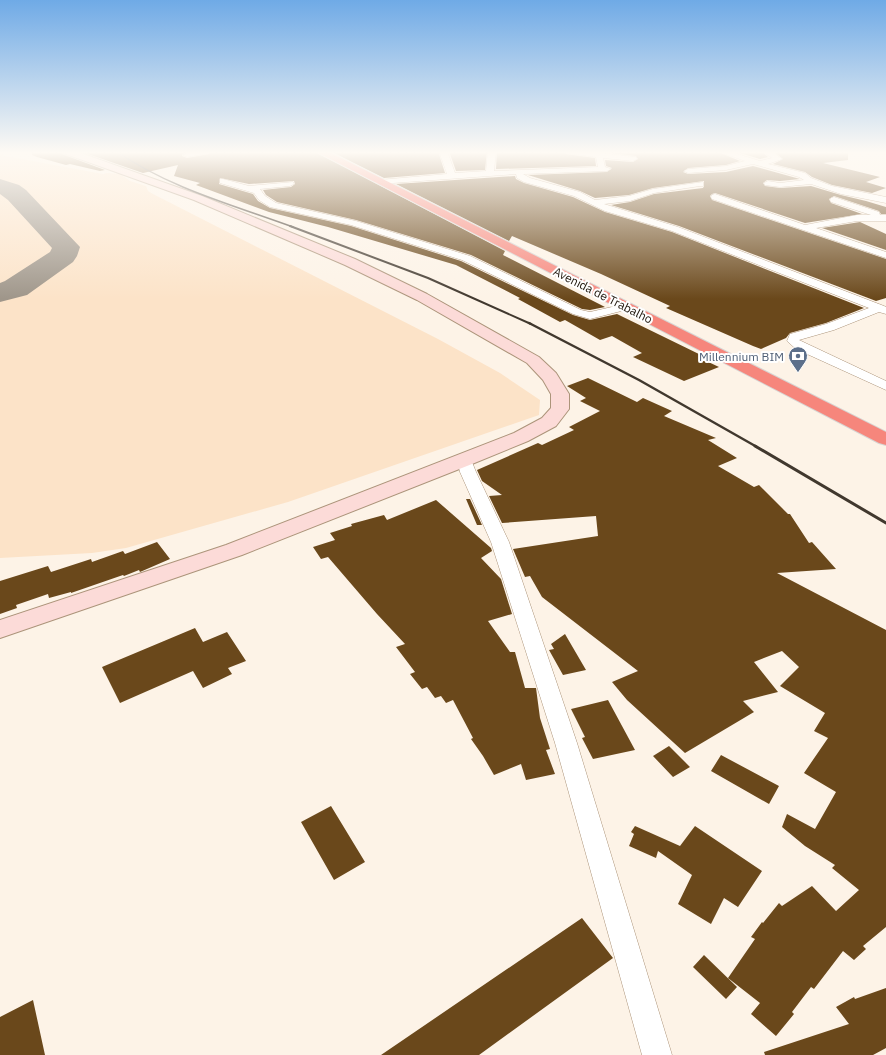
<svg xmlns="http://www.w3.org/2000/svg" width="886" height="1055" viewBox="0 0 886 1055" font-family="'IBM Plex Sans',sans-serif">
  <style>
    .built { fill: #fce3c8 }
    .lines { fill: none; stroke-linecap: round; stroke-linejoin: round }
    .taxiway { fill: #9f968a; fill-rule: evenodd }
    .building { fill: #6a481b }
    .street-casing { stroke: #ac947a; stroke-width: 1 }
    .secondary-casing { stroke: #ac947a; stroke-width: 2 }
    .highway-casing { stroke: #d7d5d3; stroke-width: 2 }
    .street { fill: #fff; fill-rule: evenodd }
    .secondary { fill: #fcdbd8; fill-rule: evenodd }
    .highway { fill: #f6867c; fill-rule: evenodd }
    .rail-far3 { stroke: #41382e; stroke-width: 1.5 }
    .rail-far2 { stroke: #41382e; stroke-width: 2 }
    .rail-far1 { stroke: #41382e; stroke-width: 2.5 }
    .rail { stroke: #41382e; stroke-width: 3 }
    .labels { text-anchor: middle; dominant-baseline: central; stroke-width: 4; stroke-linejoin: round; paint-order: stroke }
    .far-street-label { font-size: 12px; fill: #1f160c; stroke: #fff }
    .far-service-label { font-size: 12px; fill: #4e5e75; stroke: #fff; text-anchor: end }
  </style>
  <rect width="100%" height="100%" fill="#fdf3e7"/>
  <!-- built -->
  <path class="built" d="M0 155 103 174 107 173 120 174 130 181 146 186 148 191 153 194 438 339 500 373 540 400 539 415 288 502 126 548 92 553 0 558Z"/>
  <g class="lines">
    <!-- taxiway -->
    <path class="taxiway" d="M0 179 19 185 26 190 80 247 77 256 73 262 27 295 0 302V283L5 281 50 252 52 248 8 200 0 194Z"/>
  </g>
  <!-- building -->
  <path class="building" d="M32 151H60L62 154 105 170 100 171 70 164 66 165 37 157 32 155Z
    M79 151H191L182 154V156L187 158 209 154 211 151H314L505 251 503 255 605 307 590 310 582 309 471 255 356 220 277 202 266 195 263 190 291 187 295 184 294 181 249 184 220 178 219 184 253 194 258 201 270 208 351 226 461 261 573 315 590 320 617 314 705 357 702 359 719 367 684 381 633 357 642 353 612 336 600 340 565 320 560 322 518 299 520 298 456 265 328 227 269 212 196 185 200 183 174 176 178 165 143 173Z
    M330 151H438L445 173 384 178Z
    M449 151H487L485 170 456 171Z
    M497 151H561L566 154 595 158 596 166 496 169Z
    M595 151H716L740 161 726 165 688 168 683 172 688 174 726 172 753 166 800 179 780 181 767 180 763 183 765 186 780 188 811 186 841 195 866 201 886 207V214H881L879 211 834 196 829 199 831 203 862 214 805 223 715 193 712 194 710 196 712 200 886 259V298L876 301 679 226 611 205 630 202 654 194 703 188 704 186V181L653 188 629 195 595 198 580 191 528 175 607 172 612 168 606 166 605 160 633 162 638 159 636 156Z
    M733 151H761L768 157 760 159Z
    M773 151H848V160L823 163 880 177 866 182 886 188 872 193 832 185 812 177 805 172 773 164 783 159Z
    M515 176 516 179 524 183 573 197 605 212 672 232 864 308 826 323 790 333 786 338 761 349 753 346 666 308 670 306 601 274 512 236 509 241 396 184Z
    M860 222 886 234V250L822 228Z
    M588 378 637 402 643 398 672 411 664 416 716 438 708 440 737 458 718 466 754 487 759 485 788 514H790L809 543 812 542 836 569 777 573 886 630V927L863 946 866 949 854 960 843 951 814 989 811 987 792 1012 794 1014 776 1036 751 1014 760 1003 728 978 755 939 751 937 762 922 763 923 779 903 782 906 812 886 836 911 859 890 832 868 835 865 805 846 782 827 787 814 815 829 836 792 804 773 828 738 814 731 825 713 780 686 799 667 782 651 754 662 778 692 743 701 754 712 685 753 627 700 612 682 638 671 542 597 530 576 525 577 513 549 598 536 596 516 502 523 489 496 502 495 482 481 477 470 538 443 542 445 574 430 569 427 600 411 580 401 586 398 567 386Z
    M466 499H470L482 525H477Z
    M436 500 491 548 492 551 481 558 501 579 512 614 488 621 510 652H515L525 688H536L540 718 550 749 546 750 555 774 526 780 521 764 494 775 483 756 471 739 473 738 453 700 446 703 441 696 435 698 427 687 422 689 410 674 415 672 396 647 405 644 377 614 328 557 321 559 313 547 335 540 330 533 352 526 351 524 384 515 387 520Z
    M157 542 170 559 140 572 139 570 124 576 123 575 71 593V592L49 598 48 594 16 605 17 608 0 614V581L48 566 51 572 91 559 92 562 123 551 125 554Z
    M195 628 203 642 227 632 246 661 228 668 232 674 203 688 193 671 120 703 102 667Z
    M565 634 586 670 563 675 549 650 554 649 551 644Z
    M608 700 635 750 593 759 582 738 585 737 571 709Z
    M669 746 690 767 673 777 653 756Z
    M721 755 779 786 769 804 711 771Z
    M331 806 365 862 334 880 301 822Z
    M635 826 680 846 695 826 762 871 738 907 724 898 711 924 678 904 692 875 658 851 656 858 629 846 634 834 631 832Z
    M582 918 613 958 479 1055H381Z
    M704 955 737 987 726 999 693 967Z
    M886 988V1048L873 1055H765L764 1052 849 1024 836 1007 854 997 855 999Z
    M33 1000 45 1055H0V1017Z"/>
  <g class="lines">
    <!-- street casing -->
    <g class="street-casing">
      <path id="street" d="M196 151H210L209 153 187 157 183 155Z
        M439 151H447L455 173 486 171 488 151H496L494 171 598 167 596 157 566 153 562 151H583L636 157 637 159 633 161 603 158 605 167 611 169 607 171 523 174 530 178 580 192 595 200 629 196 653 189 703 182V186H700L654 193 630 201 604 204 678 227 884 306 886 307V314L879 312 834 330 799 340 886 381V390L796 349 787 341 790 334 826 324 869 308 672 231 605 211 574 196 524 182 517 178 516 174 379 184 375 182 379 180 447 174Z
        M717 151H728L760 161 772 158 762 151H771L782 159 768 164 805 173 811 178 832 186 886 197V203L841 194 811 184 780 187 765 185 764 183 768 181 780 183 804 180 799 177 753 164 726 170 688 173 684 171 688 169 726 166 745 161Z
        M220 179H223L249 186 293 182 294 184 290 186 260 189 265 196 276 203 356 221 470 256 581 310 590 312 625 304 629 305 631 307 629 309 590 319 573 314 462 260 351 225 270 207 259 200 254 193 220 183Z
        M715 194 805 225 857 215H871L831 202 830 200 831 198 834 197 879 212 880 215H886V221H857L816 228 886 252V258L712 199 711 197 712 195Z
        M465 455 470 457 476 472 509 542 577 743 672 1055H642L555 743 491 542 460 472 457 460 460 457Z"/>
    </g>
    <!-- secondary casing -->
    <g class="secondary-casing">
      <path id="secondary" d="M61 151H75L202 196 355 259 427 294 539 357 556 373 569 394V409L556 426 528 441 472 464 242 555 0 638V620L226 545 514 433 542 418 551 408V394L543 380 527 363 417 300 345 265 194 200 63 153Z"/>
    </g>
    <!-- highway casing -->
    <g class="highway-casing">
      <path id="highway" d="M315 151H327L886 432V445L879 443Z"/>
    </g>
    <!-- street -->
    <use href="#street" class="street"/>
    <!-- secondary -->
    <use href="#secondary" class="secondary"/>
    <!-- highway -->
    <use href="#highway" class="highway"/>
    <!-- rail-far3 -->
    <path class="rail-far3" d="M116 151C169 188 233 205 293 227"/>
    <!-- rail-far2 -->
    <path class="rail-far2" d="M290 226 428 278 531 324"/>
    <!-- rail-far1 -->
    <path class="rail-far1" d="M529 323 639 380 757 447"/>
    <!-- rail -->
    <path class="rail" d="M755 446 886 523"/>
  </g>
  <!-- sky -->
  <linearGradient id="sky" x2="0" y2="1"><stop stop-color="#6faae6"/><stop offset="0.51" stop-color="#fefaf4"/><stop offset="1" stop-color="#fefaf4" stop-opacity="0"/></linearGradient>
  <rect width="886" height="299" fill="url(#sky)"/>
  <!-- icons -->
  <defs>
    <g id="bank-pin" transform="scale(1)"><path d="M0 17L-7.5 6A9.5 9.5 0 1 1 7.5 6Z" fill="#5c6f8a" stroke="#fff"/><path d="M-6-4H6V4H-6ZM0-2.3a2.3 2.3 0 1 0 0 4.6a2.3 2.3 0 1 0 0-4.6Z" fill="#fff"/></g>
  </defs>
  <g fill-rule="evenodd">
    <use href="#bank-pin" x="798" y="356"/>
  </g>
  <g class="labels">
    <!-- far-street labels -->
    <g class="far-street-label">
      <text transform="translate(603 295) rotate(27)">Avenida de Trabalho</text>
    </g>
    <!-- far-service labels -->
    <g class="far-service-label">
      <text x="784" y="356">Millennium BIM</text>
    </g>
  </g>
</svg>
